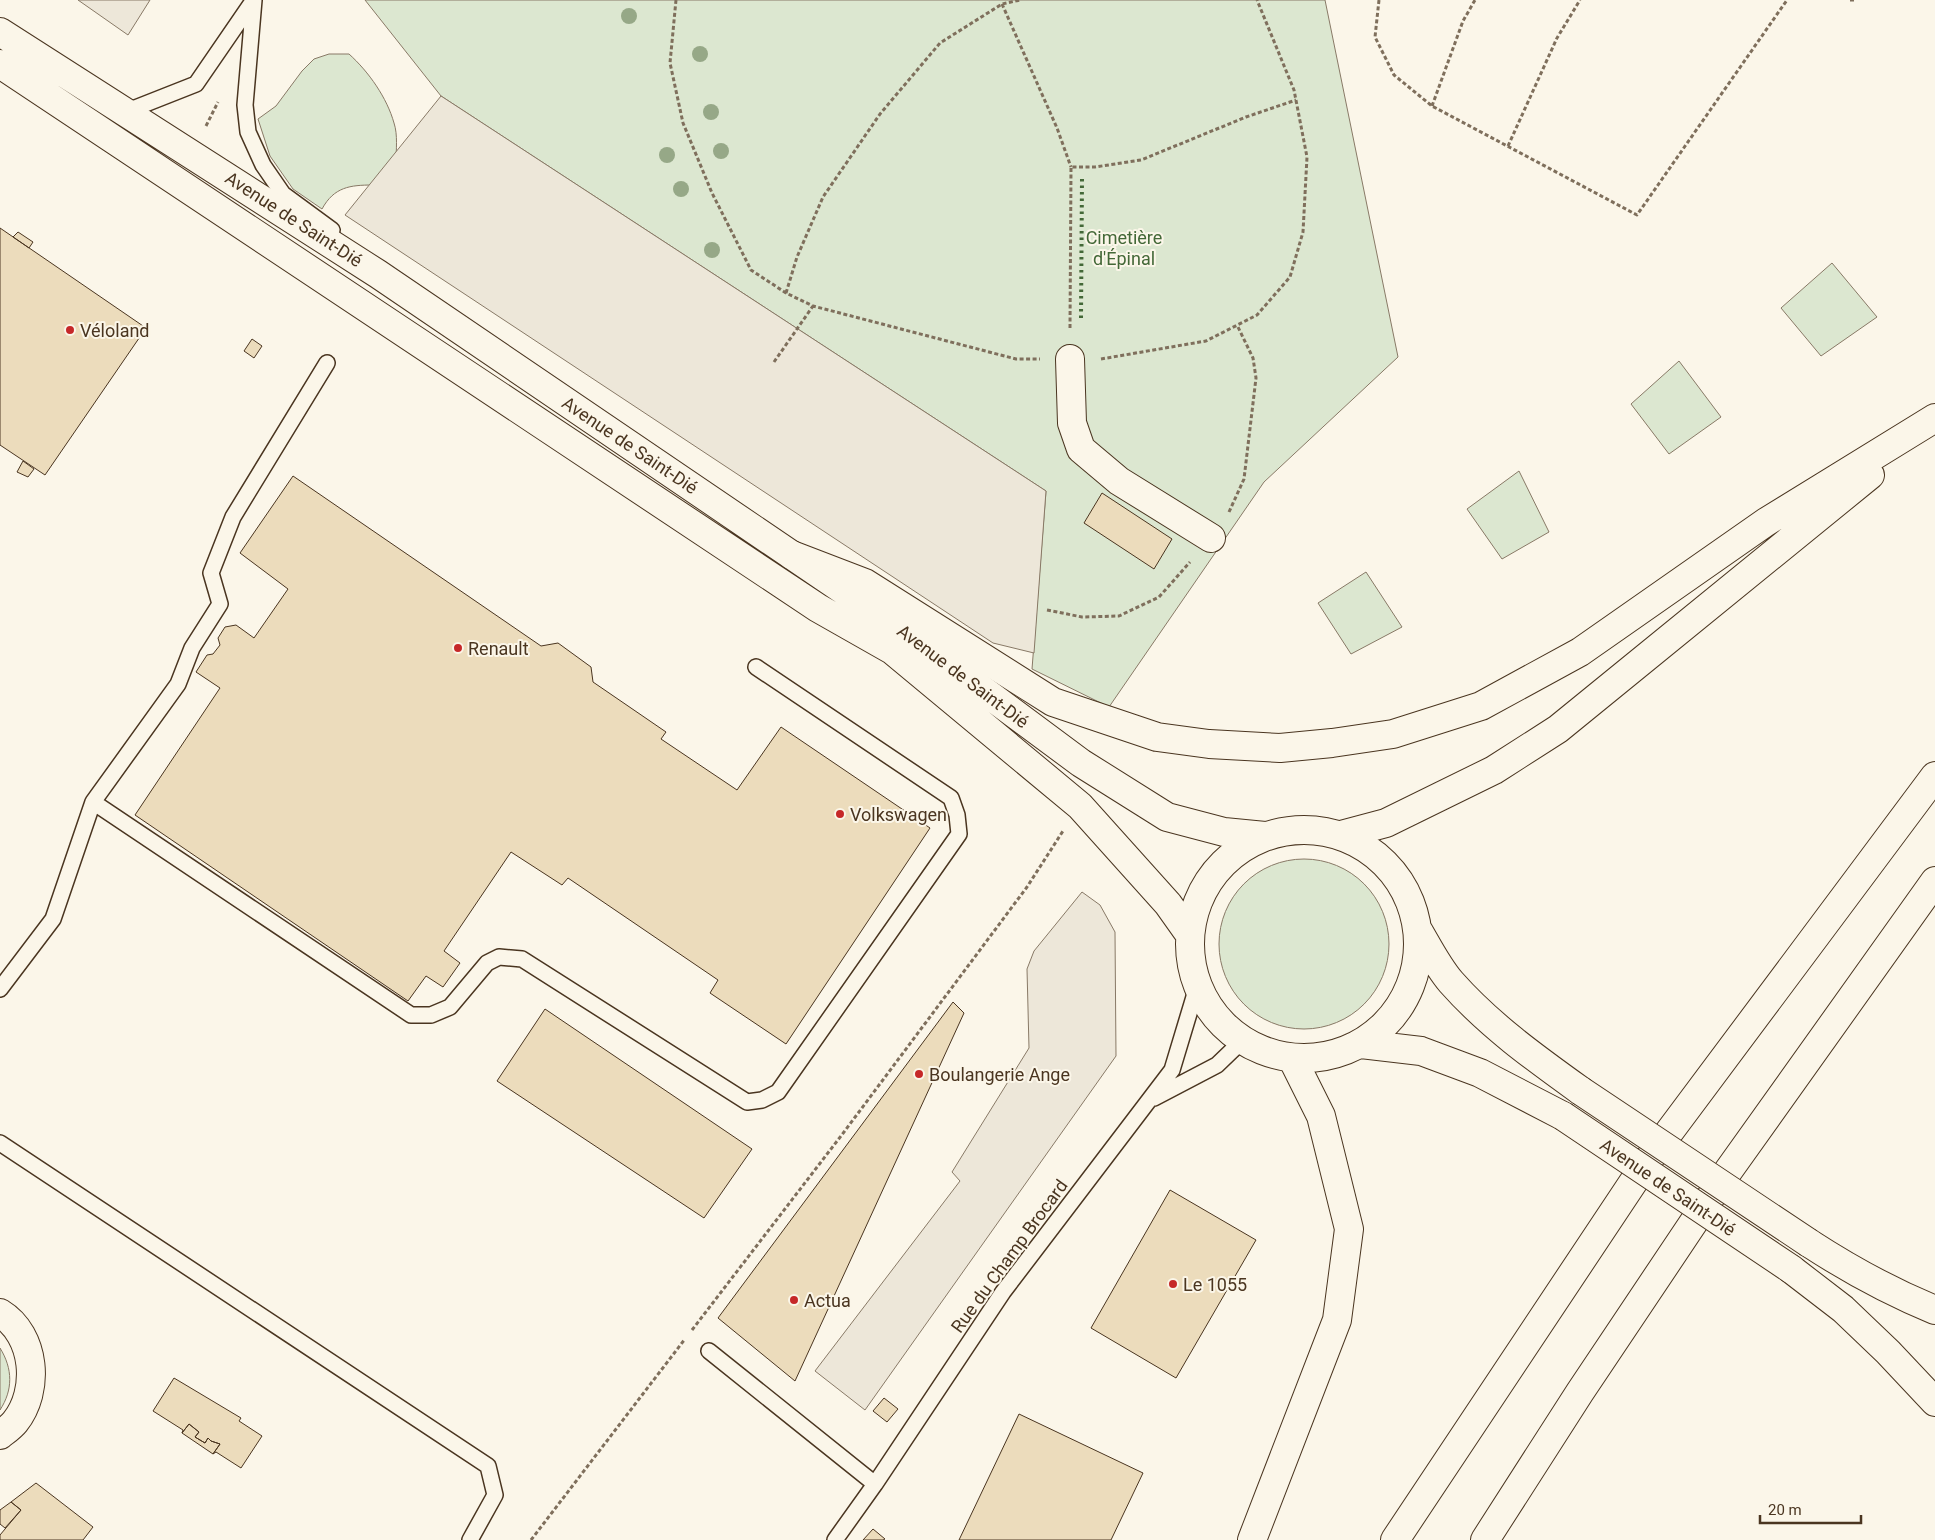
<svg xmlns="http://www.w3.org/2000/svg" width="1935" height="1540" viewBox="0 0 1935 1540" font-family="Roboto,sans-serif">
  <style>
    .green { fill: #dce7d0; stroke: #887966 }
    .parking { fill: #ede7d9; stroke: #887966 }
    .building { fill: #ecdcbc; stroke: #4a3520 }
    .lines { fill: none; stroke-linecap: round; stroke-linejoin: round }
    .lane-casing { stroke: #4a3520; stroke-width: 18 }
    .street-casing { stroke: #4a3520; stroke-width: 30 }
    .primary-casing { stroke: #4a3520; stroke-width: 30 }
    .highway-casing { stroke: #4a3520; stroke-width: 30 }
    .path { stroke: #7f6f5c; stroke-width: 3; stroke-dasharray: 4 2.5; stroke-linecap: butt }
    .lane { stroke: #fbf6e9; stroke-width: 15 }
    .street { stroke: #fbf6e9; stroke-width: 28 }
    .primary { stroke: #fbf6e9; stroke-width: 28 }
    .highway { stroke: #fbf6e9; stroke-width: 28 }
    .primary-bridge-casing { stroke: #4a3520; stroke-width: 30; stroke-linecap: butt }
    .primary-bridge { stroke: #fbf6e9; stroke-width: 28 }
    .hedge { stroke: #436837; stroke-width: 4; stroke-dasharray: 2.5 4; stroke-linecap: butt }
    .tree { fill: #96a887 }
    .poi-dot { fill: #c62828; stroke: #fbf6e9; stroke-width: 2 }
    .labels { text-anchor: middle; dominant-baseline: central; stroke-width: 4; stroke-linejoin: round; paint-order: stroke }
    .street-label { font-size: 18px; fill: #4a3520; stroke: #fbf6e9 }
    .park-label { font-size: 18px; fill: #436837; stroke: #fbf6e9 }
    .poi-label { font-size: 18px; fill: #4a3520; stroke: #fbf6e9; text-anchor: start }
  </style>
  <rect width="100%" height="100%" fill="#fbf6e9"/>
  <!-- green -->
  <path class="green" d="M365 0H1325L1398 357 1264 482 1109 707 1032 669 1046 491 441 96Z
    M329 54H349C369 72 387 98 394 123 398 135 396 150 396 163L373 185C350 185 334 187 322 209L293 189 270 156 258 119 276 106 302 71 314 59Z
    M1832 263 1877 317 1821 356 1781 308Z
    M1679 361 1721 417 1669 454 1631 404Z
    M1519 471 1549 532 1502 559 1467 509Z
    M1366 572 1402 627 1351 654 1318 603Z
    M1219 944a85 85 0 1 1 170 0a85 85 0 1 1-170 0Z
    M0 1348C13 1369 13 1390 0 1410Z"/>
  <!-- parking -->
  <path class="parking" d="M78 0H150L128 35Z
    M441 96 1046 491 1034 653 993 643 345 215Z
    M1082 892 1100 905 1115 932 1116 1056 865 1410 815 1371 960 1181 952 1172 1029 1048 1027 969 1034 951Z"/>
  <!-- building -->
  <path class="building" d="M0 228 146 328 45 475 0 445Z
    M18 232 33 242 29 248 13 237Z
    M252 339 262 346 254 358 244 351Z
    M23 461 34 469 28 477 17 472Z
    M293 476 541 646 558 643 591 667 593 682 666 732 661 739 737 790 781 727 930 828 786 1044 710 993 718 980 568 878 562 885 511 852 444 951 460 963 443 987 426 976 408 1001 135 815 220 688 196 672 207 655 213 654 220 645 218 638 225 627 236 625 254 638 288 589 240 553Z
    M1102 493 1172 539 1154 569 1084 523Z
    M953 1002 964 1013 795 1381 718 1318Z
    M545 1009 752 1149 704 1218 497 1081Z
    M1170 1190 1256 1240 1176 1378 1091 1328Z
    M174 1378 241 1418 239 1421 262 1436 241 1468 216 1452 213 1454 220 1444 211 1441 208 1438 205 1443 195 1437 199 1432 189 1424 182 1433 183 1430 153 1411Z
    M884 1398 898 1409 887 1422 873 1411Z
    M1019 1414 1143 1473 1111 1540H959Z
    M189 1424 199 1432 195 1437 205 1443 208 1438 211 1441 220 1444 213 1454 182 1433Z
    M36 1483 93 1527 83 1540H0V1535L21 1510 11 1502Z
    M11 1502 21 1510 5 1528 0 1524V1510Z
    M873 1529 885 1539 883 1540H863Z"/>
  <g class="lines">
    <!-- lane casing -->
    <g class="lane-casing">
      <path id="lane" d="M254 0 245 105 248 132 263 165 283 194 332 230
        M125 112 196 84 253 1
        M327 363 233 517 211 573 220 604 192 648 178 684 93 802 411 1015H431L450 1007 487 963 499 957 522 959 747 1102 762 1100 778 1092 959 834 957 815 951 798 756 667
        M0 989 53 919 93 802
        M1154 1098 1217 1065 1243 1040
        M0 1143 488 1466 495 1495 470 1540
        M709 1351 875 1484
        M835 1540 875 1484 1003 1292 1172 1070 1197 987"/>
    </g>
    <!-- street casing -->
    <g class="street-casing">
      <path id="street" d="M1070 359 1072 423 1081 449 1119 481 1211 538
        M0 1313C36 1335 40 1391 15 1422 11 1427 5 1431 0 1435"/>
    </g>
    <!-- primary casing -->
    <g class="primary-casing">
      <path id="primary" d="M0 32 378 274 899 628 1081 763 1167 817 1224 832 1265 836
        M0 64 818 608 892 650 1080 806 1168 904 1190 935
        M1190 944a114 114 0 1 1 228 0a114 114 0 1 1-228 0Z
        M1418 930C1428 947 1438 967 1451 982 1489 1025 1535 1058 1581 1091
        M1361 1044 1421 1051 1480 1073 1563 1116
        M1809 1243C1849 1269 1891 1292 1935 1310
        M1791 1269 1843 1309 1888 1352 1935 1402"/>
    </g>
    <!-- highway casing -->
    <g class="highway-casing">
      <path id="highway" d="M792 555 865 583 1053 702 1157 737 1209 744 1280 748 1332 743 1393 734 1481 706 1580 652 1766 522 1935 418
        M1341 835 1386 823 1494 770 1558 729 1870 475
        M1252 1540 1337 1320 1349 1229 1321 1116 1292 1058
        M1395 1540 1646 1163 1935 776
        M1485 1540 1580 1392 1726 1174 1935 881"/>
    </g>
    <!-- path -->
    <path class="path" d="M676 0 670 63 683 123 712 193 751 270 786 293 813 306 1016 359H1040
      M1379 0 1375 37 1394 75 1432 106 1637 215 1787 0
      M1850 0H1855
      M1002 4 1057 128 1071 167
      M1432 106 1463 21 1475 0
      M206 126 218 102
      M1508 146 1557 38 1580 0
      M786 293 797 257 823 197 880 114 940 43 1002 4 1020 0
      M1070 328 1071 167H1095L1141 160 1246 117 1296 100
      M1101 359 1206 341 1257 315 1290 277 1303 232 1307 157 1294 90 1257 0
      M774 362 813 306
      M1229 512 1244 479 1256 378 1253 358 1237 325
      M1047 610 1082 617 1119 616 1159 597 1190 562
      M692 1330 844 1132 1027 887 1063 831
      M531 1540 685 1339"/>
    <!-- lane -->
    <use href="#lane" class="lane"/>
    <!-- street -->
    <use href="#street" class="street"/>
    <!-- primary -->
    <use href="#primary" class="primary"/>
    <!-- highway -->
    <use href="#highway" class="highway"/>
    <!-- primary-bridge casing -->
    <g class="primary-bridge-casing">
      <path id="primary-bridge" d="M1581 1091 1809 1243
        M1563 1116 1791 1269"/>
    </g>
    <!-- primary-bridge -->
    <use href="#primary-bridge" class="primary-bridge"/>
    <!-- hedge -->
    <path class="hedge" d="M1081 318 1082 179"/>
  </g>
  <!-- trees -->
  <g class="tree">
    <circle cx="629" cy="16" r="8"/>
    <circle cx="700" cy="54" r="8"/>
    <circle cx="711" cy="112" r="8"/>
    <circle cx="721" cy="151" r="8"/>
    <circle cx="667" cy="155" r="8"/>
    <circle cx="681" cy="189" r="8"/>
    <circle cx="712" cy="250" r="8"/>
  </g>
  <!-- markers -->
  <g class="poi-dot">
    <circle cx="70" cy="330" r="5"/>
    <circle cx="458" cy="648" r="5"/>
    <circle cx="840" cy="814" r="5"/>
    <circle cx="919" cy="1074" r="5"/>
    <circle cx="1173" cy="1284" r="5"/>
    <circle cx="794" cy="1300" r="5"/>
  </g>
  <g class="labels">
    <!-- street labels -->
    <g class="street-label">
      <text transform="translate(294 219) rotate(33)">Avenue de Saint-Dié</text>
      <text transform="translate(630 445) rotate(34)">Avenue de Saint-Dié</text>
      <text transform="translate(963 676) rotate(37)">Avenue de Saint-Dié</text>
      <text transform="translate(1668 1187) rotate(34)">Avenue de Saint-Dié</text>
      <text transform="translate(1009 1256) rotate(-54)">Rue du Champ Brocard</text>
    </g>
    <!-- park labels -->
    <g class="park-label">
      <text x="1124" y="237">Cimetière<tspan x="1124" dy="21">d'Épinal</tspan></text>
    </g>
    <!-- poi labels -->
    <g class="poi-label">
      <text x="80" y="330">Véloland</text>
      <text x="468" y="648">Renault</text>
      <text x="850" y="814">Volkswagen</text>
      <text x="929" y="1074">Boulangerie Ange</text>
      <text x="1183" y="1284">Le 1055</text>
      <text x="804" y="1300">Actua</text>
    </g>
  </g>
  <!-- scale -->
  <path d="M1760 1515v8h101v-8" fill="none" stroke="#4a3520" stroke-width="2.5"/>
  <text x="1768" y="1515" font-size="15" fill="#4a3520" stroke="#fbf6e9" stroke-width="4" paint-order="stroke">20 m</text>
</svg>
